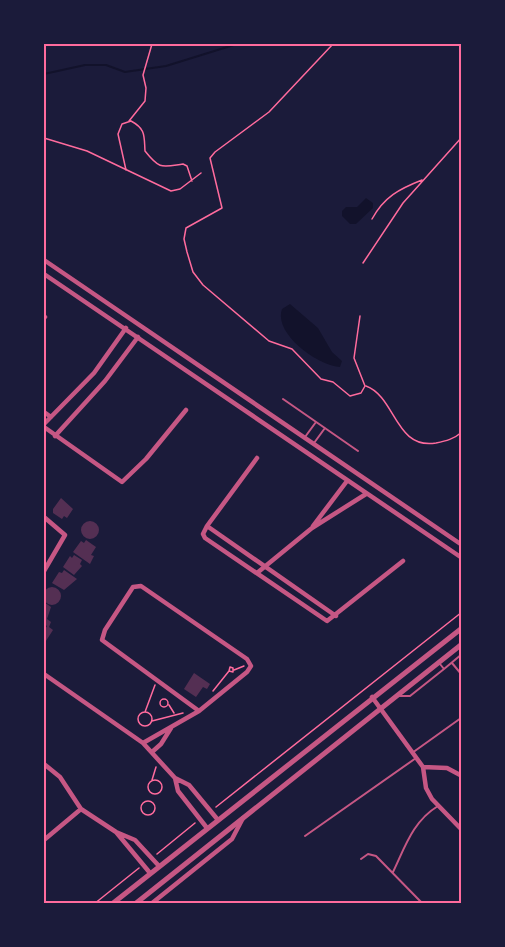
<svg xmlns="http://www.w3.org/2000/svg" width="505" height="947" viewBox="0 0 505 947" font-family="'PT Sans Narrow',sans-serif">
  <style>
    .water { fill: #12122b }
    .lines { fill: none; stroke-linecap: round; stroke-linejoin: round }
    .stream { stroke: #12122b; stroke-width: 2 }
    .building { fill: #542f53 }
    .path { stroke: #ff6b9d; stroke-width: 1.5 }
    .service { stroke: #c65784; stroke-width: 2 }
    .minor { stroke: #c65784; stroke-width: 4.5 }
    .tertiary { stroke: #c65784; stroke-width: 5 }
    .neatline { fill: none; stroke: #ff6b9d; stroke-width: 2 }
  </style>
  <rect width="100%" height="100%" fill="#1b1b3a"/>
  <!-- water -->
  <path class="water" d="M366 198 373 203V208L356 224H350L342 216V211L346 207H357Z
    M290 304 318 328 332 352 342 361 340 367C319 366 273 334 282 309Z"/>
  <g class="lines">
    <!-- stream -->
    <path class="stream" d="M44 74 85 65H106L125 72 166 66 237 44"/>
  </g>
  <!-- building -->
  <path class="building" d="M61 498 73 509 67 518 64 516 62 519 53 513V509Z
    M81 530a9 9 0 1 1 18 0a9 9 0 1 1-18 0Z
    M86 540 96 547 91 555 94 556 90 564 73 552 81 541 84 543Z
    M74 555 82 560 80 564 82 566 74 575 63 567 70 556 72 558Z
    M64 570 77 579 64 590 52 583 59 572 62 573Z
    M43 596a9 9 0 1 1 18 0a9 9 0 1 1-18 0Z
    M44 602 51 607 47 619 51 622 49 627 53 630 44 644V631L47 626 44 624Z
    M194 673 210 684 207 689 203 687 196 697 184 689Z"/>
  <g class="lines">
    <!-- path -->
    <path class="path" d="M333 44 269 112 215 152 210 158 222 208 186 228 184 239 187 252 193 272 203 285 269 341 292 349 321 379 333 382 350 396 361 393 365 386 354 358 360 316
      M44 45 58 44
      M129 121 145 101 146 88 143 75 152 44
      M44 138 87 151 171 191 180 189 201 173
      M126 170 118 134 122 124 131 121C146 129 144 136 145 151 160 170 162 167 183 164L187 166 192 181
      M372 219C384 197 399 189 422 180
      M363 263 403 203 462 137
      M366 386C396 397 395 450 436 443 446 441 454 439 462 432
      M230 667 233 668V672L229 671Z
      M234 670 244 666
      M213 691 229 671
      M160 703a4 4 0 1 1 8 0a4 4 0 1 1-8 0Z
      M169 705 174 713
      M145 712 155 685
      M138 719a7 7 0 1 1 14 0a7 7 0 1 1-14 0Z
      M152 721 183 713
      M152 780 156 767
      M148 787a7 7 0 1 1 14 0a7 7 0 1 1-14 0Z
      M141 808a7 7 0 1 1 14 0a7 7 0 1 1-14 0Z
      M216 807 462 612
      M157 854 195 823
      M94 904 139 868"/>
    <!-- service -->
    <path class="service" d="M283 399 358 451
      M305 437 316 422
      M314 443 325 428
      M452 663 462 675
      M440 664 444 669 462 654
      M399 696H410L444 669
      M412 753 461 718
      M305 836 416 758
      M361 859 368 854 376 856 423 904
      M393 872C405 847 413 821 438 806"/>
    <!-- minor -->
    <path class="minor" d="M44 260 462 545
      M44 274 462 558
      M44 318 45 317
      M44 412 51 417
      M44 424 94 373 126 328
      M44 427 122 482 146 459 186 410
      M55 436 105 381 138 337
      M257 458 207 526 203 534 205 538 327 621 403 561
      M44 517 65 535 44 571
      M207 526 336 616
      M313 526 347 481
      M257 573 312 528 366 494
      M44 674 143 743 175 778 178 791 207 828
      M372 697 423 767 426 788 432 799 462 830
      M143 743 199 711 247 672 251 666 247 659 141 586 133 587 105 630 102 640 199 711
      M152 752 161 744 171 728
      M44 764 60 777 81 809 116 832 135 840 159 866
      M423 767 447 768 462 776
      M175 778 189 785 218 820
      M116 832 150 873
      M44 840 81 809
      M151 904 232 839 243 818"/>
    <!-- tertiary -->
    <path class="tertiary" d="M112 904 462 628
      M135 904 462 644"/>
  </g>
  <!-- border -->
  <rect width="505" height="947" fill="none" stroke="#1b1b3a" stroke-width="90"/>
  <rect x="45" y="45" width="415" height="857" class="neatline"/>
</svg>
